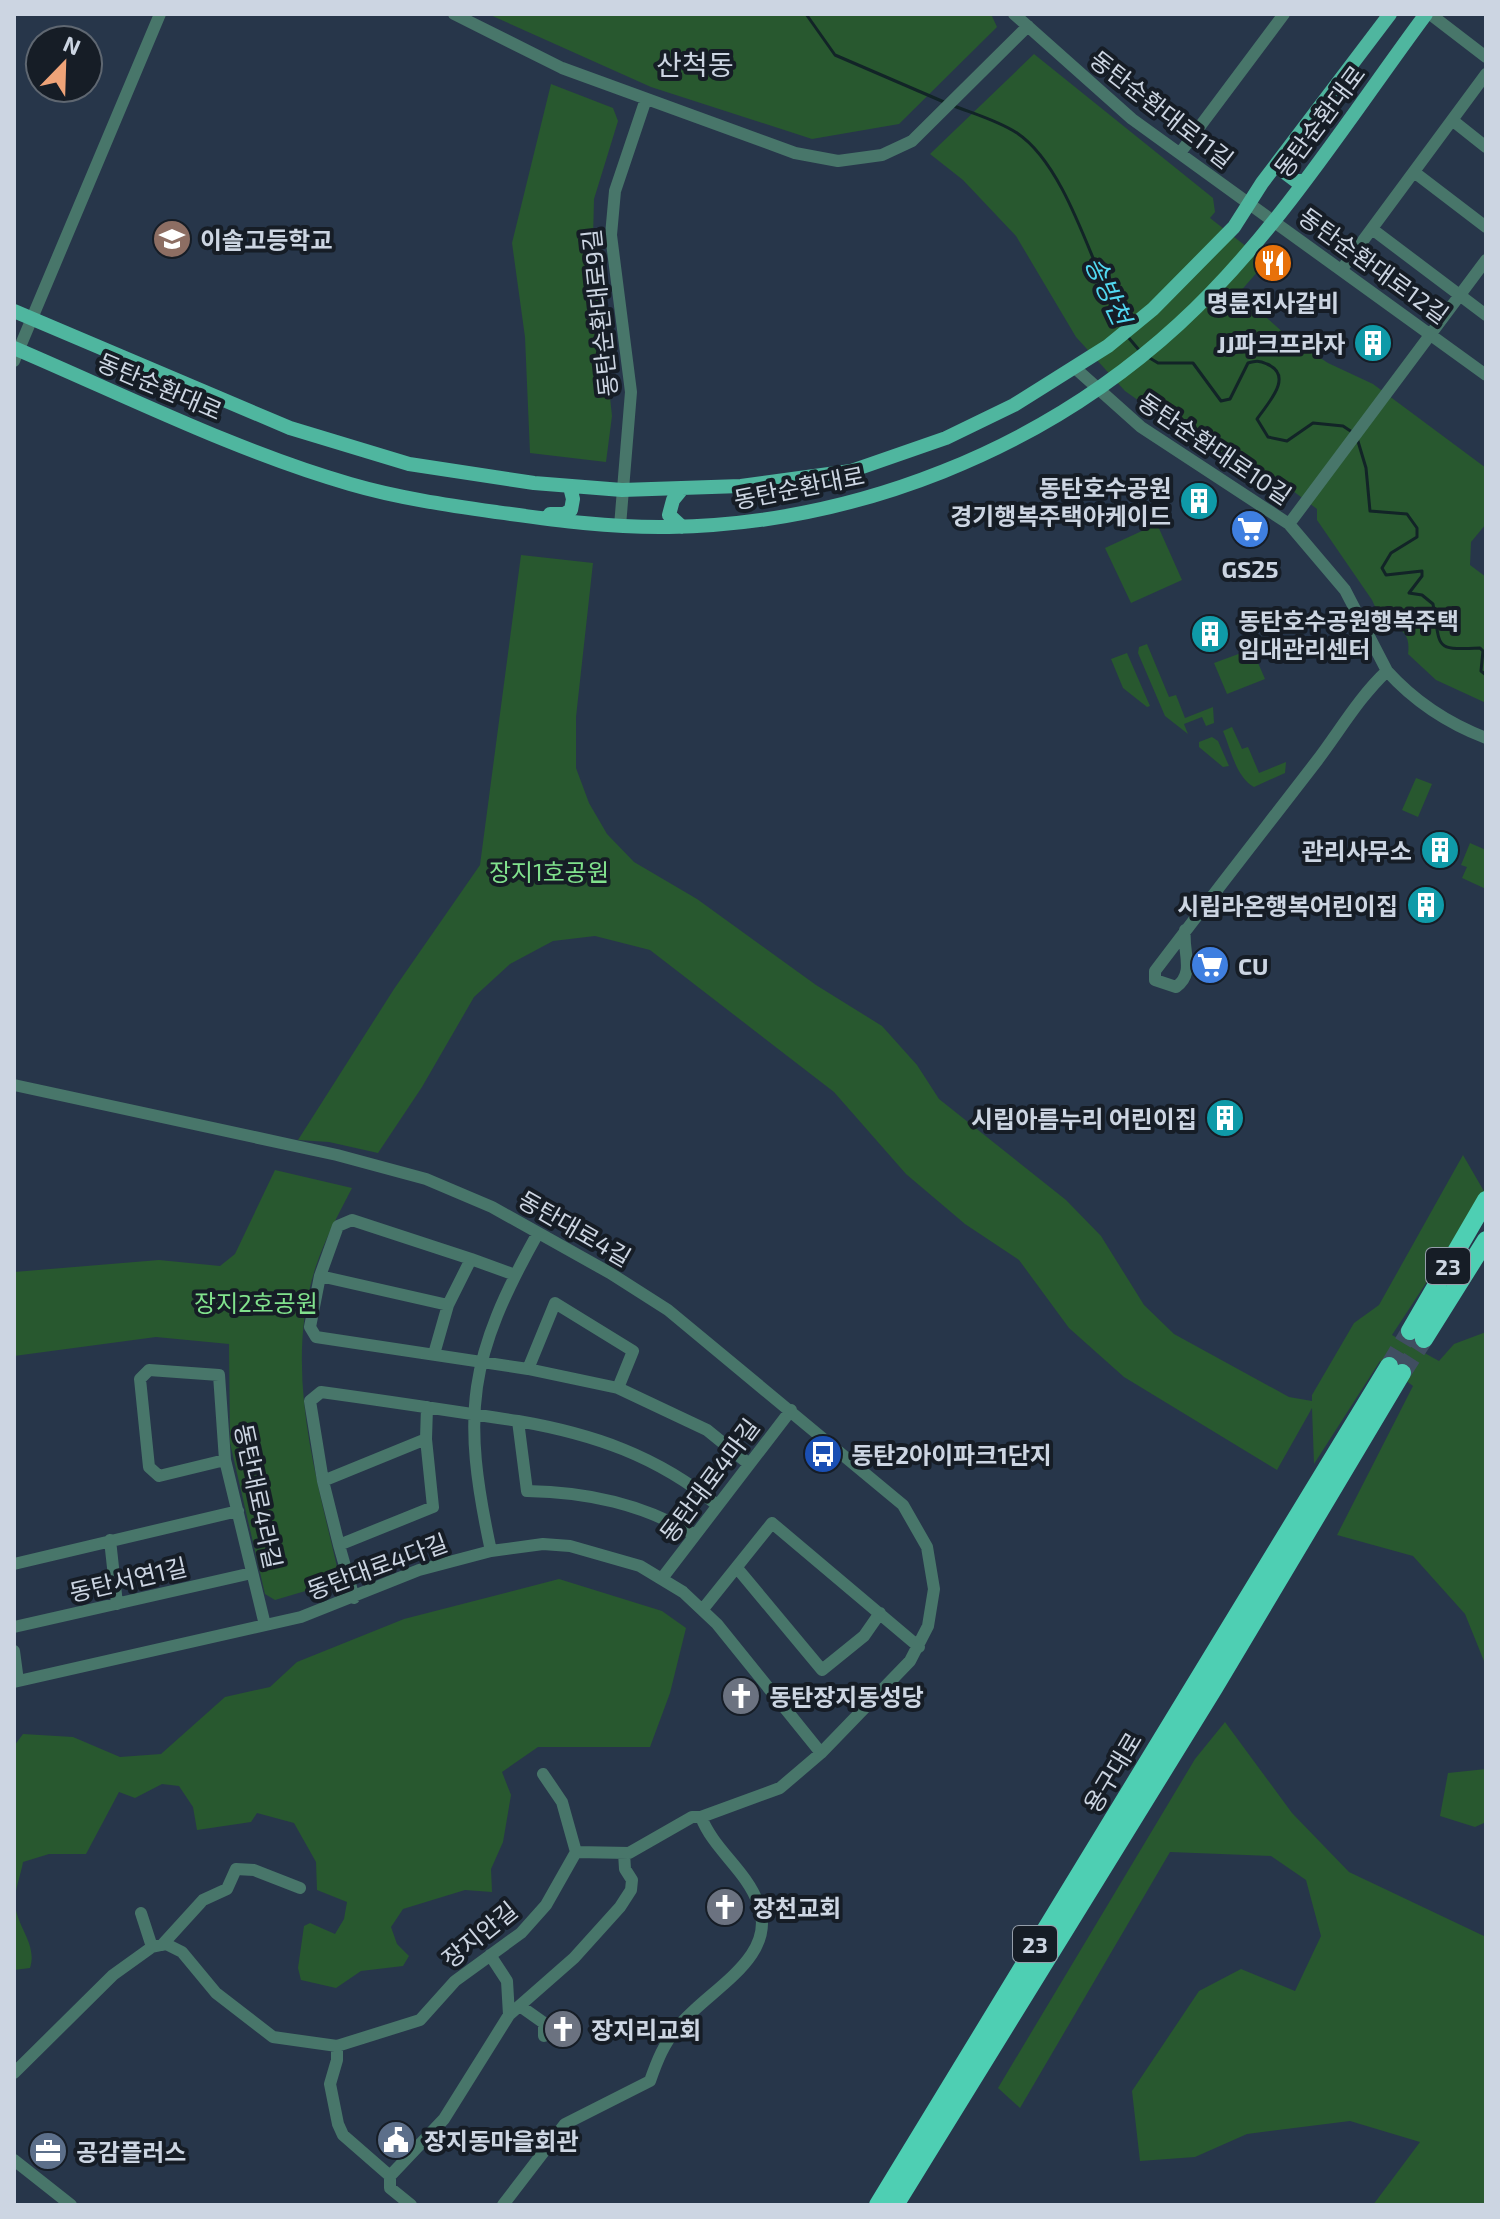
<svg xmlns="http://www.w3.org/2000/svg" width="1500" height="2219" viewBox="0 0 1500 2219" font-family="'Exo 2','Noto Sans KR',sans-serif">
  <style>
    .green { fill: #28582f }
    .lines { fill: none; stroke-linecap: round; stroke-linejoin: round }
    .stream { stroke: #122427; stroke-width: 3 }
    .highway-tunnel { stroke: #404e61; stroke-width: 18; stroke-dasharray: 18 9; stroke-linecap: butt }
    .minor { stroke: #48766a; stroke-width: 12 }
    .major { stroke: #4fb69f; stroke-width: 14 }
    .highway { stroke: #4ecfb3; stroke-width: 18 }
    .labels { text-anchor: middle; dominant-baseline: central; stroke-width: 8; stroke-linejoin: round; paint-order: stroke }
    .shield { fill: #161d26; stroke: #959eaa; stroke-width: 2 }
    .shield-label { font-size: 22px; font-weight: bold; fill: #ccd5e2 }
    .street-label { font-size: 24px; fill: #ccd5e2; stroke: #161d26 }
    .poi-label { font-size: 24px; font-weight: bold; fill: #ccd5e2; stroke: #161d26; text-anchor: start }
    .park-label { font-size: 24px; fill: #81e28d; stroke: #161d26 }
    .water-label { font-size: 26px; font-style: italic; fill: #51d8f1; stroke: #161d26 }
    .quarter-label { font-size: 28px; fill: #ccd5e2; stroke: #161d26 }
  </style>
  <rect width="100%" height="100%" fill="#27364a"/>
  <!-- green -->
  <path class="green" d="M488 14H991L997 27 899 124 812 139 651 87Z
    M1034 54 1213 198 1215 212 1210 218 1266 262 1239 293 1286 335 1328 363 1373 384 1486 468V524L1471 542 1470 565 1486 577V703L1436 680 1408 654C1410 639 1406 631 1392 625L1385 628 1372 600 1317 520V509L1289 488 1268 484 1193 439 1125 391 1076 337 1016 236 963 180 930 154Z
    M551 84 613 108 618 121 594 199 593 239 612 416 606 462 530 453 525 337 512 243Z
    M1157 524 1182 580 1131 603 1105 548Z
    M521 555 593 563 576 717V768L589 803 607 834 634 862 697 899 816 985 882 1026 917 1065 939 1099 1066 1200 1101 1236 1144 1305 1174 1334 1289 1397 1312 1401V1395L1354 1323 1379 1305 1463 1155 1485 1193 1392 1335 1439 1361 1454 1344 1486 1332V1666L1465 1614 1413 1556 1337 1535 1413 1386 1380 1361 1314 1464 1312 1408 1277 1470 1124 1377 1069 1328 1019 1260 965 1224 906 1174 834 1092 650 950 595 936 553 941 510 964 474 997 422 1087 378 1153 329 1142 298 1140 394 989 480 865Z
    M1147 644 1169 697 1176 695 1185 718 1213 707 1214 723 1206 726 1202 717 1184 724 1188 734 1165 716 1138 653 1139 647Z
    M1252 649 1265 679 1227 694 1214 663Z
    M1127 653 1150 706 1147 707 1123 688 1111 659Z
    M1232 727 1242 749 1248 747 1259 773 1286 762 1285 773 1254 787C1236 777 1231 750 1223 731Z
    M1212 737 1218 741 1229 766 1223 767 1199 747V742Z
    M1416 778 1432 784 1418 817 1402 810Z
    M1470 843 1486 850V889L1462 878 1467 867 1461 865Z
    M275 1170 352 1188C339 1213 325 1239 316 1266 283 1367 315 1471 338 1571L336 1582 275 1600 265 1594 230 1443 229 1344 156 1337 14 1356V1272L159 1260 220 1266 235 1254Z
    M559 1579 662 1611 686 1628 670 1693 650 1747H538L502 1772 511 1795 503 1842 491 1869 492 1892 465 1890 403 1909 391 1927 397 1944 409 1956 403 1966 361 1971 336 1988 301 1980 298 1968 304 1926 310 1923 335 1934 344 1919 347 1902 317 1890 316 1862 294 1823 257 1813 251 1822 197 1830 193 1807 179 1786 162 1784 135 1798 119 1792 86 1854H49L23 1862C21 1874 15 1889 15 1901 15 1926 38 1943 30 1968L14 1970V1746L23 1734 73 1737 120 1757 161 1754 225 1697 270 1687 297 1662 404 1619Z
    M1225 1722 1292 1813 1349 1872 1486 1937V2205H1373L1420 2142 1350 2121 1247 2134 1195 2157 1140 2161 1132 2091 1199 1991 1241 1969 1295 1991 1321 1936 1306 1880 1271 1856 1170 1852 1020 2108 998 2088 1195 1759Z
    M1486 1769V1822L1475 1827 1440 1816 1448 1773Z"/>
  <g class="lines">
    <!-- stream -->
    <path class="stream" d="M806 14 835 55 944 102
      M954 106C975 114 999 121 1017 133 1068 167 1094 273 1123 327
      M1128 337 1139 350
      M1148 357 1158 363H1193L1221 401 1230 399 1248 363C1255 361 1259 360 1267 364 1295 376 1267 404 1257 419L1268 437 1287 441 1313 423 1343 426 1352 432
      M1357 438 1366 468 1370 511 1407 514 1417 528V537L1391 553 1382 568 1386 575 1422 571V576L1409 593 1422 595 1433 604C1441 649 1433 650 1480 648L1483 651 1481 671 1486 675"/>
    <!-- highway-tunnel -->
    <path class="highway-tunnel" d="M1389 1366 1410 1331
      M1402 1373 1424 1339"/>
    <!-- minor -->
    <path class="minor" d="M454 14 562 68 795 153 838 161 882 155 912 141 1028 26
      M1014 14 1132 119 1486 375
      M1430 14 1486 57
      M1452 120 1486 147
      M1180 153 1284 14
      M1414 172 1486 227
      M1372 229 1486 315
      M1342 269 1486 74
      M14 361 160 14
      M1075 368 1141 427 1289 524 1345 590 1387 671C1415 702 1447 723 1486 738
      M1289 524 1486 260
      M620 526 631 392 611 235 615 191 646 99
      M1185 930C1182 951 1196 973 1176 987L1155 980V971C1208 901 1262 832 1316 762 1339 732 1359 697 1387 671
      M14 1085 337 1155 426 1179 492 1207 610 1273 668 1310 903 1505 927 1547 934 1589 928 1626 910 1661 821 1753 780 1788 701 1817
      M471 1259 515 1275
      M320 1276 448 1305
      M434 1354 448 1305 471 1259 352 1220 338 1226 320 1276 310 1327 316 1337 528 1369
      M618 1388 528 1369 555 1303 633 1351 618 1388 707 1430 749 1464
      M427 1407 426 1439 433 1507 339 1545 323 1481 310 1401 321 1392C387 1401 452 1411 518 1421
      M225 1460 159 1476 149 1467 140 1379 149 1370 219 1375 225 1460 265 1625
      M323 1481 426 1439
      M695 1535C642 1504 588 1492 527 1491L518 1421C594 1434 657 1456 717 1505
      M110 1540 117 1604
      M339 1545 354 1598
      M491 1551C461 1412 468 1358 538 1233
      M14 1564 238 1511
      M737 1568 822 1670 864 1636 880 1613
      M663 1577 791 1410
      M703 1609 772 1523 919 1647
      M14 1627 252 1573
      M14 1651 18 1681
      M14 1682 301 1617 419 1570 491 1551 543 1544 570 1546 640 1566 683 1592 717 1624 821 1753
      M543 1774 562 1802 576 1852
      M141 1913 152 1947
      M162 1945 203 1900 227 1889 236 1869 254 1870 300 1888
      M490 1955 507 1981 509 2015
      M520 2006 544 2023V2036
      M337 2046V2060L330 2084 338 2124 343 2135 390 2176
      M14 2073 113 1975 152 1947 166 1944 182 1952 216 1993 273 2037 337 2046 420 2020 455 1981 521 1933 546 1905 576 1852 629 1853 692 1817H701C714 1850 746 1870 758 1903 780 1958 707 1990 678 2027 664 2043 657 2061 650 2081L565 2124 503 2205
      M14 2160 71 2205
      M411 2205 390 2188V2176L444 2119 509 2015 574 1958 620 1907 631 1890 632 1880 625 1869 624 1853"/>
    <!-- major -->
    <path class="major" d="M1281 158 1280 169 1296 181H1303
      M14 311 290 428 409 464 534 483 622 490 741 486 851 471 946 438 1014 405 1108 346 1153 309 1234 227 1262 183 1390 14
      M14 348C122 394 238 452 350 484 398 498 447 505 496 512 554 520 611 528 669 527 856 524 1042 450 1179 324 1276 235 1348 119 1426 14
      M550 514H564L571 510 573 499 570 487
      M682 527 669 515 673 500 682 489"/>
    <!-- highway -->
    <path class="highway" d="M1410 1331 1486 1200
      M1424 1339 1486 1240
      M878 2205 1389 1366
      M895 2205 1214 1688 1402 1373"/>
  </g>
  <!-- icons -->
  <defs>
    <g id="school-disc" transform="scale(2)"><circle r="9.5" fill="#8d6e63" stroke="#161d26"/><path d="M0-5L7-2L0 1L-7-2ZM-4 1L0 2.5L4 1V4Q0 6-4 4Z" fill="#fff"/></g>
    <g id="restaurant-disc" transform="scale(2)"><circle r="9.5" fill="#e8710a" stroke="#161d26"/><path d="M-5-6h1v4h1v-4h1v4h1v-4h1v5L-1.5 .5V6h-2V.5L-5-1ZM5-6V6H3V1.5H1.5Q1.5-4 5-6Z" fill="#fff"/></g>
    <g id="building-disc" transform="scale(2)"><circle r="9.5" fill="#0f9aa8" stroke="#161d26"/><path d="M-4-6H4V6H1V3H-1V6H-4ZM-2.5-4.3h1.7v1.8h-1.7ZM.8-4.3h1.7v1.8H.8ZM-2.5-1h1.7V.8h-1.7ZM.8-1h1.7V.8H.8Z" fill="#fff"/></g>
    <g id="supermarket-disc" transform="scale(2)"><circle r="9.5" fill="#3f7fe0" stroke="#161d26"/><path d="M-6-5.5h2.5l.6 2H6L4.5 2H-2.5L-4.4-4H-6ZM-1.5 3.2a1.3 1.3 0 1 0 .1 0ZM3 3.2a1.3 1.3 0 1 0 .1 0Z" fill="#fff"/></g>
    <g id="bus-disc" transform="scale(2)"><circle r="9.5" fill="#1a4fb4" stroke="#161d26"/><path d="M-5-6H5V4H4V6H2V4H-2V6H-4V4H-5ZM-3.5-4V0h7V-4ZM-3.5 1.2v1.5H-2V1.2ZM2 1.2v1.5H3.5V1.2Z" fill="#fff"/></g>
    <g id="church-disc" transform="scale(2)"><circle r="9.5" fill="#6b7280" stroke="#161d26"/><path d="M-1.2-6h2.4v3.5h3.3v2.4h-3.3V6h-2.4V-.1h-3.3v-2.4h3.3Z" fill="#fff"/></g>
    <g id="civic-disc" transform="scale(2)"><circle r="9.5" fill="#5c6f8a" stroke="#161d26"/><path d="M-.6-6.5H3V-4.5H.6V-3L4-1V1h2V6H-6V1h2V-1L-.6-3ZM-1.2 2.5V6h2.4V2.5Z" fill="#fff"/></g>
    <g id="office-disc" transform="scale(2)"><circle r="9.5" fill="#5c6f8a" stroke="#161d26"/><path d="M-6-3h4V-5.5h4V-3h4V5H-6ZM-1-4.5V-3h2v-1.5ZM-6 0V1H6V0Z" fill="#fff"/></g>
  </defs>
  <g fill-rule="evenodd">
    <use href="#school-disc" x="172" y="239"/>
    <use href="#restaurant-disc" x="1273" y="263"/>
    <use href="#building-disc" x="1373" y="343"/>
    <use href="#building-disc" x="1199" y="501"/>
    <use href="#supermarket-disc" x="1250" y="529"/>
    <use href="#building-disc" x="1210" y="634"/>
    <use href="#building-disc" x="1440" y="850"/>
    <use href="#building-disc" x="1426" y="905"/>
    <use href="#supermarket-disc" x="1210" y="965"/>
    <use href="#building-disc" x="1225" y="1118"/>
    <use href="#bus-disc" x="823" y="1454"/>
    <use href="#church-disc" x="741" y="1696"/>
    <use href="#church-disc" x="725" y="1907"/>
    <use href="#church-disc" x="563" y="2029"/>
    <use href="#civic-disc" x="396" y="2140"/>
    <use href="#office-disc" x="48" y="2151"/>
  </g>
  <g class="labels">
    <!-- shield labels -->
    <g class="shield">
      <rect x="1426" y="1248" width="44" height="36" rx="6"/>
      <rect x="1013" y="1926" width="44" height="36" rx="6"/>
    </g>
    <g class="shield-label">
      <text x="1448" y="1266">23</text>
      <text x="1035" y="1944">23</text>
    </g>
    <!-- street labels -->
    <g class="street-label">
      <text transform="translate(1162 109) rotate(38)">동탄순환대로11길</text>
      <text transform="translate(1319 121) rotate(-53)">동탄순환대로</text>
      <text transform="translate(1374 265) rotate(36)">동탄순환대로12길</text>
      <text transform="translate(599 313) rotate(-96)">동탄순환대로9길</text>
      <text transform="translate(160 386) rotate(23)">동탄순환대로</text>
      <text transform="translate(1215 448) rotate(34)">동탄순환대로10길</text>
      <text transform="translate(799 487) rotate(-11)">동탄순환대로</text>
      <text transform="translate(575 1228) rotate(30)">동탄대로4길</text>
      <text transform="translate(709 1480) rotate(-53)">동탄대로4마길</text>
      <text transform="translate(259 1496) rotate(78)">동탄대로4라길</text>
      <text transform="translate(377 1566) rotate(-20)">동탄대로4다길</text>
      <text transform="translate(128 1579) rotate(-13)">동탄서연1길</text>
      <text transform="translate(1112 1772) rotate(-59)">용구대로</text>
      <text transform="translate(479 1934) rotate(-39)">장지안길</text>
    </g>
    <!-- poi labels -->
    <g class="poi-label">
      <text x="200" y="239">이솔고등학교</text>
      <text x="1273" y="302" text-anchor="middle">명륜진사갈비</text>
      <text x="1345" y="343" text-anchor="end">JJ파크프라자</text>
      <text x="1171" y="487" text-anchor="end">동탄호수공원<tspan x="1171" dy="28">경기행복주택아케이드</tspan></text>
      <text x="1250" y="568" text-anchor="middle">GS25</text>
      <text x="1238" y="620">동탄호수공원행복주택<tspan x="1238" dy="28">임대관리센터</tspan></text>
      <text x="1412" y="850" text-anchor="end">관리사무소</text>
      <text x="1398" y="905" text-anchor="end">시립라온행복어린이집</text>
      <text x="1238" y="965">CU</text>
      <text x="1197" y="1118" text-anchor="end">시립아름누리 어린이집</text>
      <text x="851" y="1454">동탄2아이파크1단지</text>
      <text x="769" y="1696">동탄장지동성당</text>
      <text x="753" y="1907">장천교회</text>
      <text x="591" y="2029">장지리교회</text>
      <text x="424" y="2140">장지동마을회관</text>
      <text x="76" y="2151">공감플러스</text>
    </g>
    <!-- park labels -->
    <g class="park-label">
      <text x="549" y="871">장지1호공원</text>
      <text x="256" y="1302">장지2호공원</text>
    </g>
    <!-- water labels -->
    <g class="water-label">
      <text transform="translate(1109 290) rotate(65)">송방천</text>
    </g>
    <!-- quarter labels -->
    <g class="quarter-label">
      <text x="695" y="64">산척동</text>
    </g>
  </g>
  <!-- border -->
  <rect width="1500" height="2219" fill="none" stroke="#ccd5e2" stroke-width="32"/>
  <!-- north arrow -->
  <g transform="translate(64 64) rotate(23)"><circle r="38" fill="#161d26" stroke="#5f6771" stroke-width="2"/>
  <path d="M0-6L14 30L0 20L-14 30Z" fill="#efa378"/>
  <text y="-12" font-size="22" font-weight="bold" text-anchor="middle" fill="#ccd5e2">N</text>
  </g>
</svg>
